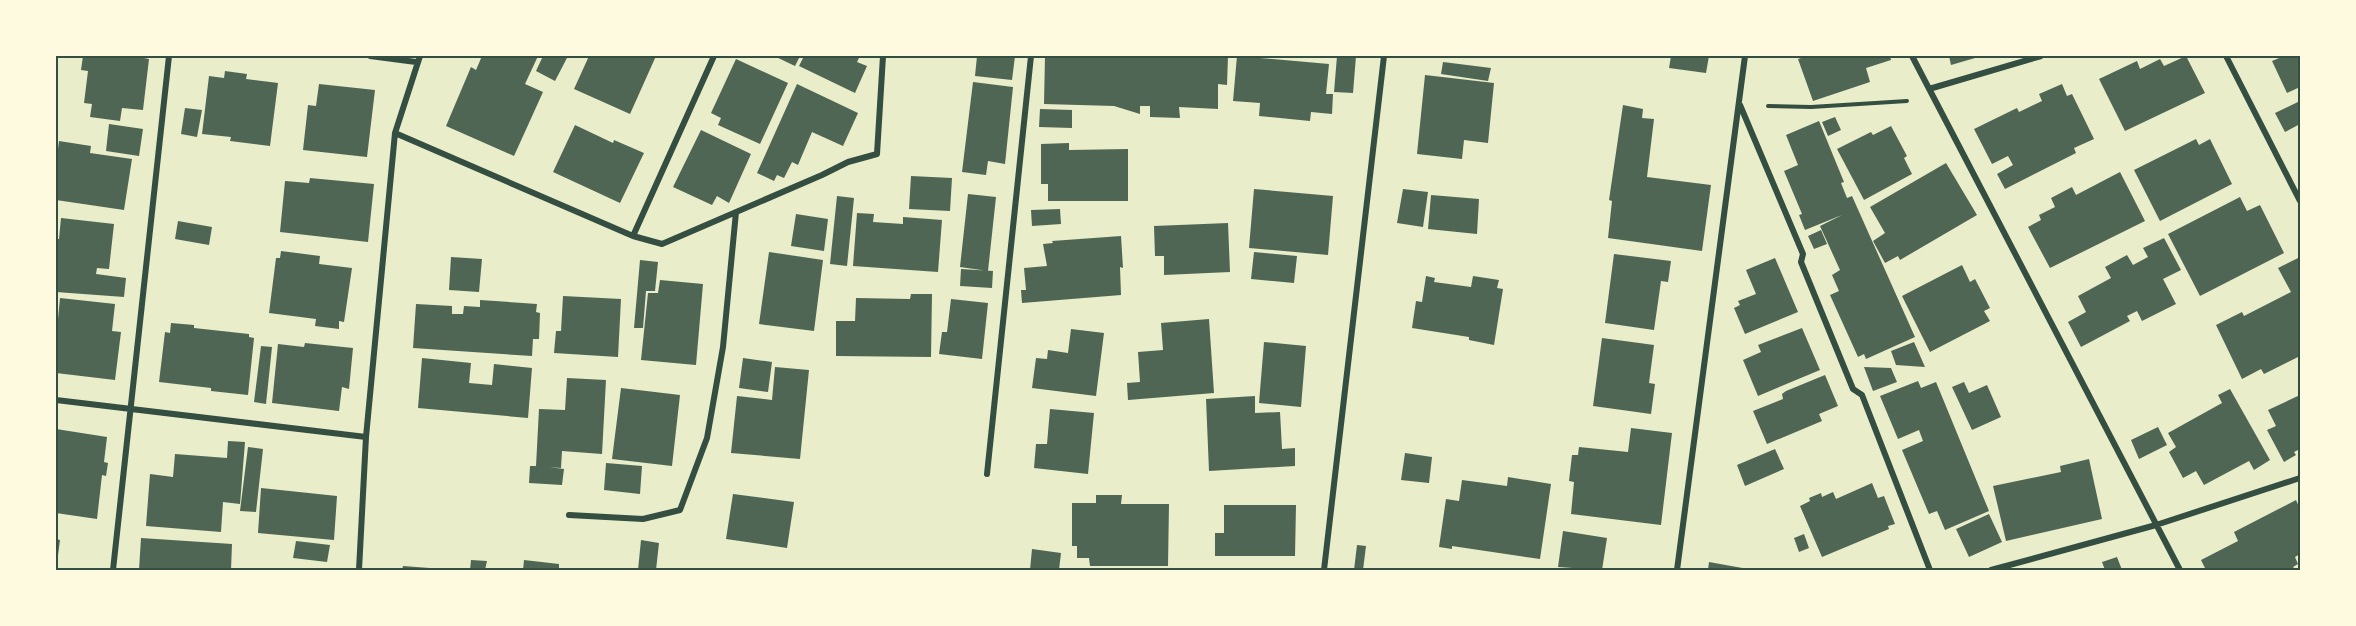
<svg xmlns="http://www.w3.org/2000/svg" width="2356" height="626" viewBox="0 0 2356 626" font-family="'Nunito Sans',sans-serif">
  <style>
    .building { fill: #4f6655 }
    .lines { fill: none; stroke-linecap: round; stroke-linejoin: round }
    .path { stroke: #344e41; stroke-width: 4 }
    .minor { stroke: #344e41; stroke-width: 6 }
    .neatline { fill: none; stroke: #344e41; stroke-width: 2 }
  </style>
  <rect width="100%" height="100%" fill="#e9edc9"/>
  <!-- building -->
  <path class="building" d="M83 56H134L149 59 143 110 122 108 120 121 90 117 92 104 84 103 88 71 81 70Z
    M482 56H538L525 84 543 92 514 156 446 126 471 67 476 70Z
    M543 56H568L555 81 536 71Z
    M589 56H656L630 114 574 89Z
    M774 56H800L795 66Z
    M804 56H860L857 62 867 66 855 93 799 66Z
    M977 56H1015L1012 80 975 76Z
    M1045 56H1228L1227 85 1218 84V109L1179 107 1180 118 1150 117V106H1140V114L1114 106 1044 104Z
    M1237 56 1329 64 1326 94H1333L1332 114 1311 112 1310 121 1259 116 1260 103 1233 101Z
    M1337 56H1356L1353 93 1334 92Z
    M1671 56H1709L1706 73 1669 68Z
    M1807 56H1890L1891 60 1866 68 1870 82 1813 101 1798 59Z
    M1949 56H1982L1951 65Z
    M2186 56 2205 93 2125 131 2099 79 2137 61 2140 69 2160 59 2164 66Z
    M2284 56H2300V87L2287 93 2272 61Z
    M736 59 788 83 760 144 718 125 721 118 711 113Z
    M1443 62 1491 68 1488 81 1441 74Z
    M225 71 247 74 246 79 278 83 270 146 230 141 231 137 202 134 209 76 224 78Z
    M1425 75 1494 83 1488 143 1464 140 1462 159 1417 154Z
    M973 82 1013 87 1005 164 988 161 986 175 962 172Z
    M319 84 375 90 367 157 303 150 308 105 316 106Z
    M797 84 858 113 843 146 812 132 798 165 792 162 784 178 777 175 774 181 757 173Z
    M2062 84 2067 96 2072 94 2094 139 2074 148 2076 153 2005 189 1997 174 2013 165 2008 156 1992 164 1974 129 2017 108 2019 112 2042 101 2039 94Z
    M2300 101V124L2285 132 2275 113Z
    M1623 105 1643 109 1642 118 1654 119 1647 177 1711 185 1702 251 1608 238 1612 201 1609 200Z
    M185 108 202 110 197 137 181 134Z
    M1040 109 1072 110V128L1039 127Z
    M1835 117 1841 130 1828 136 1822 122Z
    M1819 121 1844 182 1841 183 1847 198 1852 196 1915 337 1866 359 1864 354 1858 357 1830 295 1839 291 1832 275 1840 270 1820 226 1842 215 1805 230 1799 215 1802 214 1784 171 1798 165 1786 135Z
    M109 124 143 129 139 156 106 151Z
    M575 125 613 143 614 140 644 153 620 203 553 172Z
    M1891 126 1907 156 1904 158 1912 174 1864 200 1837 149 1871 132 1873 135Z
    M701 130 751 154 729 203 717 196 712 205 673 187Z
    M2196 139 2199 145 2210 139 2232 184 2160 221 2134 170Z
    M59 141 91 146 90 153 132 159 124 210 56 200V165Z
    M1069 143V150L1128 149V201H1048V184H1041V144Z
    M1946 163 1977 215 1900 260 1898 256 1885 263 1873 241 1885 233 1870 207Z
    M2120 172 2145 221 2050 268 2028 227 2041 220 2039 215 2055 207 2051 198 2072 187 2076 195Z
    M911 176 952 178 950 211 909 209Z
    M310 178 374 184 368 242 280 232 285 181 309 183Z
    M1254 189 1333 196 1328 255 1249 248Z
    M1403 189 1428 192 1423 227 1397 223Z
    M968 194 996 197 988 271 960 267Z
    M1431 195 1479 199 1477 234 1428 229Z
    M837 196 854 198 847 266 830 264Z
    M2240 197 2247 211 2260 205 2284 253 2200 296 2168 234Z
    M1060 209 1061 224 1032 226 1031 210Z
    M857 213 874 214 873 222 903 224V217L942 220 938 272 853 266Z
    M796 214 828 219 824 251 791 246Z
    M61 218 114 224 109 269 97 268 96 274 126 278 124 297 56 292V239H59Z
    M178 221 212 227 209 245 175 239Z
    M1228 223 1230 272 1164 275V256H1155L1154 226Z
    M1821 230 1827 244 1814 249 1808 236Z
    M1121 236 1123 268 1120 267 1121 295 1022 303 1021 290H1026L1024 268 1047 266 1043 244 1053 243 1052 241Z
    M2164 238 2181 270 2163 279 2176 304 2142 321 2137 311 2127 316 2130 321 2081 347 2068 322 2086 312 2078 296 2111 278 2105 267 2127 255 2133 265 2148 257 2143 248Z
    M281 251 320 256 319 264 352 268 344 322 339 321V329L315 326 316 319 269 313 276 258H280Z
    M769 252 823 260 814 331 759 324Z
    M1254 252 1297 256 1294 283 1251 279Z
    M1614 254 1671 261 1668 282 1661 281 1654 330 1605 323Z
    M451 257 482 259 479 292 449 290Z
    M2300 257V356L2264 374 2261 369 2242 379 2216 325 2242 312 2244 316 2291 292 2278 268Z
    M1775 258 1798 312 1745 334 1734 308 1740 305 1738 301 1756 294 1746 270Z
    M640 260 658 262 655 291H646L643 328H634Z
    M1962 265 1970 282 1975 279 1990 308 1984 311 1990 321 1930 352 1902 296Z
    M961 269 993 271 992 288 960 286Z
    M1426 276 1435 278 1434 282 1471 287 1473 276 1499 280 1497 288 1503 289 1494 345 1469 340V337L1412 328 1416 301 1422 302Z
    M660 280 703 284 696 365 641 360 648 293H658Z
    M911 294H932L931 357 836 356V321H855L856 298 910 299Z
    M563 296 621 299 618 357 554 353 556 331H561Z
    M60 298 115 304 112 331 121 332 115 380 56 373V340Z
    M951 299 988 303 982 359 939 354 942 332H947Z
    M480 300 537 304 536 312 540 313 539 339H533L532 356 413 348 416 304 452 306V314H463L464 306 480 307Z
    M1209 319 1214 393 1128 400 1127 383 1140 382 1138 352 1163 350 1161 323Z
    M171 323 194 325V328L249 334V337L254 338 248 395 211 391V388L159 382 165 332 170 333Z
    M1802 328 1820 370 1758 396 1743 360 1761 352 1758 345Z
    M1071 329 1104 333 1096 396 1032 388 1036 358 1047 359 1048 350 1068 353Z
    M1602 338 1654 345 1649 383 1655 384 1651 414 1593 406Z
    M1264 342 1306 346 1301 407 1259 403Z
    M1914 342 1925 367 1896 365 1891 351Z
    M305 343 353 348 349 389 342 387 339 411 272 403 278 344 304 347Z
    M261 346 272 347 266 404 254 402Z
    M422 358 471 363 469 383 492 385 494 364 532 368 528 418 418 408Z
    M743 358 772 362 768 392 739 388Z
    M775 367 809 370 800 459 731 453 737 396 772 400Z
    M1864 367 1891 368 1897 382 1873 391Z
    M1825 375 1838 406 1819 414 1822 421 1767 444 1753 411 1783 399 1782 394 1786 391Z
    M567 378 606 380 602 454 562 451 561 468 549 467 564 469 562 485 529 483 530 466H536L539 409 565 410Z
    M1918 381 1921 388 1936 382 1989 511 1945 530 1937 511 1929 514 1902 450 1923 441 1919 430 1898 439 1880 396Z
    M1964 382 1969 393 1987 385 2001 417 1972 430 1952 387Z
    M621 388 680 395 672 466 612 459Z
    M2230 389 2270 460 2254 470 2249 461 2204 485 2196 471 2183 478 2169 452 2176 447 2168 433 2222 403 2218 395Z
    M2300 395V449L2294 452 2296 455 2284 462 2267 430 2276 426 2268 410Z
    M1255 396V413L1280 412 1282 449 1295 448V466L1209 471 1206 399Z
    M1050 409 1094 413 1088 474 1034 468 1036 444H1047Z
    M2158 427 2167 445 2139 459 2131 440Z
    M1631 428 1672 433 1661 525 1571 514 1574 482 1569 481 1572 455H1578L1579 447 1628 452Z
    M56 429 107 437 104 462 108 463 106 476 102 475 97 519 56 513Z
    M228 441 245 442 240 504 223 502 221 532 146 526 150 474 173 477 175 454 227 458Z
    M248 447 263 449 256 512 240 511Z
    M1775 449 1784 469 1745 486 1737 465Z
    M1405 453 1432 457 1429 483 1401 480Z
    M2089 459 2102 519 2006 541 1993 486 2061 472 2060 466Z
    M606 463 642 466 640 494 604 490Z
    M1508 477 1551 484 1540 559 1452 546V549L1439 547 1446 499 1459 501 1462 480 1507 486Z
    M1872 483 1878 498 1884 496 1895 524 1888 526 1889 529 1822 557 1800 506 1810 501 1809 498 1821 493 1822 497 1833 492 1836 499Z
    M261 488 337 496 334 540 258 533Z
    M733 494 794 502 787 548 726 539Z
    M1096 495H1122L1121 504H1169L1168 566H1090L1089 558H1077V546H1072V503H1096Z
    M2296 500 2300 509V554L2295 557 2298 564 2293 567 2296 570H2206L2201 560 2238 541 2234 532Z
    M1224 505H1296L1295 556H1215V533H1224Z
    M1989 514 2002 542 1969 557 1956 529Z
    M1563 531 1607 538 1602 570 1558 567Z
    M1804 534 1809 548 1799 552 1794 538Z
    M141 538 232 544 231 570H139Z
    M56 539 60 540 57 563 56 562Z
    M641 540 659 543 656 570H638Z
    M296 541 330 545 327 562 293 558Z
    M1357 545 1366 546 1363 570H1354Z
    M1032 549 1061 553 1059 570H1030Z
    M2117 557 2122 570H2105L2102 562Z
    M471 560 487 561 485 570H470Z
    M524 560 559 564V570H523Z
    M1709 562 1748 569V570H1708Z
    M403 566 443 569V570H402Z"/>
  <g class="lines">
    <!-- path -->
    <path class="path" d="M1768 106 1811 107 1907 101"/>
    <!-- minor -->
    <path class="minor" d="M370 56 416 62
      M1912 56 2180 570
      M2226 56 2300 201
      M1929 89 2041 56
      M1740 105 1803 254 1801 262 1853 389 1862 395 1930 570
      M395 133 633 236 662 244 822 175 848 162 877 154 883 56
      M633 236 714 56
      M56 400 366 437
      M987 474 1031 56
      M569 515 643 519 680 510 707 438 723 347 736 212
      M113 570 169 56
      M359 570 366 437 395 133 420 56
      M1324 570 1384 56
      M1677 570 1745 56
      M1991 570 2156 525 2300 478"/>
  </g>
  <!-- border -->
  <rect width="2356" height="626" fill="none" stroke="#fefae0" stroke-width="114"/>
  <rect x="57" y="57" width="2242" height="512" class="neatline"/>
</svg>
